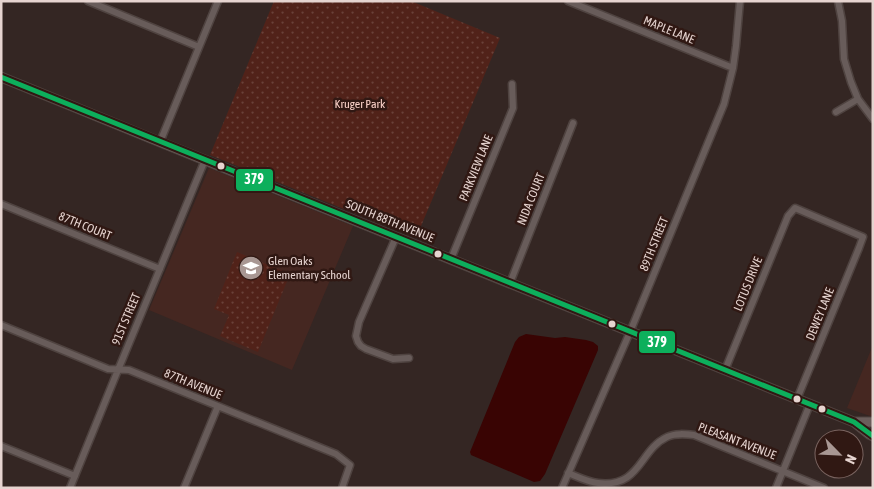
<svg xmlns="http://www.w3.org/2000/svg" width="874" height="489" viewBox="0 0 874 489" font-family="'Asap Condensed',sans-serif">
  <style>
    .built { fill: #452721 }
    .park { fill: url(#park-dots) }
    .water { fill: #390403 }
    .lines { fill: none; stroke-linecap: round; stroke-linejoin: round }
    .street-casing { stroke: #4f4340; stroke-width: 9 }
    .secondary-casing { stroke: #4f4340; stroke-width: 11 }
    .street { stroke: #685c5a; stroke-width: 6 }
    .secondary { stroke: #6b5e5b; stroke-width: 9 }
    .bus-1-casing { stroke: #301813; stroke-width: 9 }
    .bus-1 { stroke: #0daf5c; stroke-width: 5 }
    .bus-dot { fill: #e6d4d0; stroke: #301813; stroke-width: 2 }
    .labels { text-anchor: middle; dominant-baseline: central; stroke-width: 5; stroke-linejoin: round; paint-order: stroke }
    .street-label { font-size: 12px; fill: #e6d4d0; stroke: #301813 }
    .park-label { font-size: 12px; fill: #fcd3ca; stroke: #301813 }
    .poi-label { font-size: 12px; fill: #e6d4d0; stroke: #301813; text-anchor: start }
    .line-badge { stroke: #301813; stroke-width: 2 }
    .badge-label { font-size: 14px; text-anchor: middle; font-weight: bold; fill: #fff }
  </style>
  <defs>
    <pattern id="park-dots" width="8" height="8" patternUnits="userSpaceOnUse" patternTransform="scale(1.25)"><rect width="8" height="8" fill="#512219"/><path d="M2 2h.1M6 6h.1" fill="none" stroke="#6a4139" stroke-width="1.8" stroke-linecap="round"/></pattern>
  </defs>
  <rect width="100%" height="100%" fill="#342623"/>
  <!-- built -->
  <path class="built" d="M209 168 353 226 292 370 149 310Z
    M873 345V417L847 408Z"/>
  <!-- park -->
  <path class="park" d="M274 1H411L500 38 416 238 210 155Z
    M237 252 290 274 258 352 220 336 229 315 214 309Z"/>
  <!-- water -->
  <path class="water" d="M526 334 555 338 565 337 586 340 593 342 598 346V350L545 474 540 481 534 482 471 455 470 452 515 342 519 337Z"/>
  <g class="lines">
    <!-- street casing -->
    <g class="street-casing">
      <path id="street" d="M88 1 199 47
        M568 1 733 68
        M838 1 842 21 844 59 851 82 858 99 873 119
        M836 112 858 99
        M160 142 218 1
        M1 204 160 269
        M396 237 359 322 356 336 358 342 361 346 366 349 393 359 409 358
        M451 259 513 108 512 84
        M510 283 573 123
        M1 325 108 369 129 370 336 454 350 465 342 488
        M725 370 788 216 795 208 863 237 859 248 797 399
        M1 446 75 476
        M568 473C578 477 588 482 598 483 641 488 639 450 667 437 675 433 685 434 694 435L824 488
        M70 488 118 370 205 160
        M184 488 218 406
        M562 488 630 332 724 104 733 68 736 46 740 1
        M776 488 810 404"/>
    </g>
    <!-- secondary casing -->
    <g class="secondary-casing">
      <path id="secondary" d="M1 77 160 142 854 422 869 434 873 436
        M854 422H873"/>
    </g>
    <!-- street -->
    <use href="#street" class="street"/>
    <!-- secondary -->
    <use href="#secondary" class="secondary"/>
    <!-- bus-1 casing -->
    <g class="bus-1-casing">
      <path id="bus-1" d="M1 77 854 422 873 436"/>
    </g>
    <!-- bus-1 -->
    <use href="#bus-1" class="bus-1"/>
  </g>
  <!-- icons -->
  <defs>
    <g id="school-disc" transform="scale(1.25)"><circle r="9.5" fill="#a89793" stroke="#301813"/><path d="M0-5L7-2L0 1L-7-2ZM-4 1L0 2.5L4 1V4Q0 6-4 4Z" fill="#fff"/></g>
  </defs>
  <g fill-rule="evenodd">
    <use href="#school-disc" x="251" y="268"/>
  </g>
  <!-- markers -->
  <g class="bus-dot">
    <circle cx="221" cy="166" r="4.5"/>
    <circle cx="438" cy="254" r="4.5"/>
    <circle cx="612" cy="324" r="4.5"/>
    <circle cx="797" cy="399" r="4.5"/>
    <circle cx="822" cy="409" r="4.5"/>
  </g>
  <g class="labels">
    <!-- street labels -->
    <g class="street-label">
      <text transform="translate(669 30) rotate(22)">MAPLE LANE</text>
      <text transform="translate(476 168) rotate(-68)">PARKVIEW LANE</text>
      <text transform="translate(531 199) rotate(-68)">NIDA COURT</text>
      <text transform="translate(390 221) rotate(22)">SOUTH 88TH AVENUE</text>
      <text transform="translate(85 226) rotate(22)">87TH COURT</text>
      <text transform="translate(654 244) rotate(-68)">89TH STREET</text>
      <text transform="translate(748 284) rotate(-68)">LOTUS DRIVE</text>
      <text transform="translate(820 314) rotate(-68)">DEWEY LANE</text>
      <text transform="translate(126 319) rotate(-67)">91ST STREET</text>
      <text transform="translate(193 384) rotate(22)">87TH AVENUE</text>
      <text transform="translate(737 441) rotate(21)">PLEASANT AVENUE</text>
    </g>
    <!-- park labels -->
    <g class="park-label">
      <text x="360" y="104">Kruger Park</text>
    </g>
    <!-- poi labels -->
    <g class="poi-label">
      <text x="268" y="261">Glen Oaks<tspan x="268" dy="14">Elementary School</tspan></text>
    </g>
  </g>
  <g class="line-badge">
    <rect x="235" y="168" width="39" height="24" rx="5" fill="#0daf5c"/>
    <rect x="638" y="330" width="38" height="24" rx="5" fill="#0daf5c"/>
  </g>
  <g class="badge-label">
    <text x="254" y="184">379</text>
    <text x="657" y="347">379</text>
  </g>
  <!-- border -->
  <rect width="874" height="489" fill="none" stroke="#e6d4d0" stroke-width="5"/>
  <!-- north arrow -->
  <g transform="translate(839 454) rotate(114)"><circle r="24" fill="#301813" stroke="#79635f"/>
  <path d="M0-4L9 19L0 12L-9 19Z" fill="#a89793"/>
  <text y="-8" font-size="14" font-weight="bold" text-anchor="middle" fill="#e6d4d0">N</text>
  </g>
</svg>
